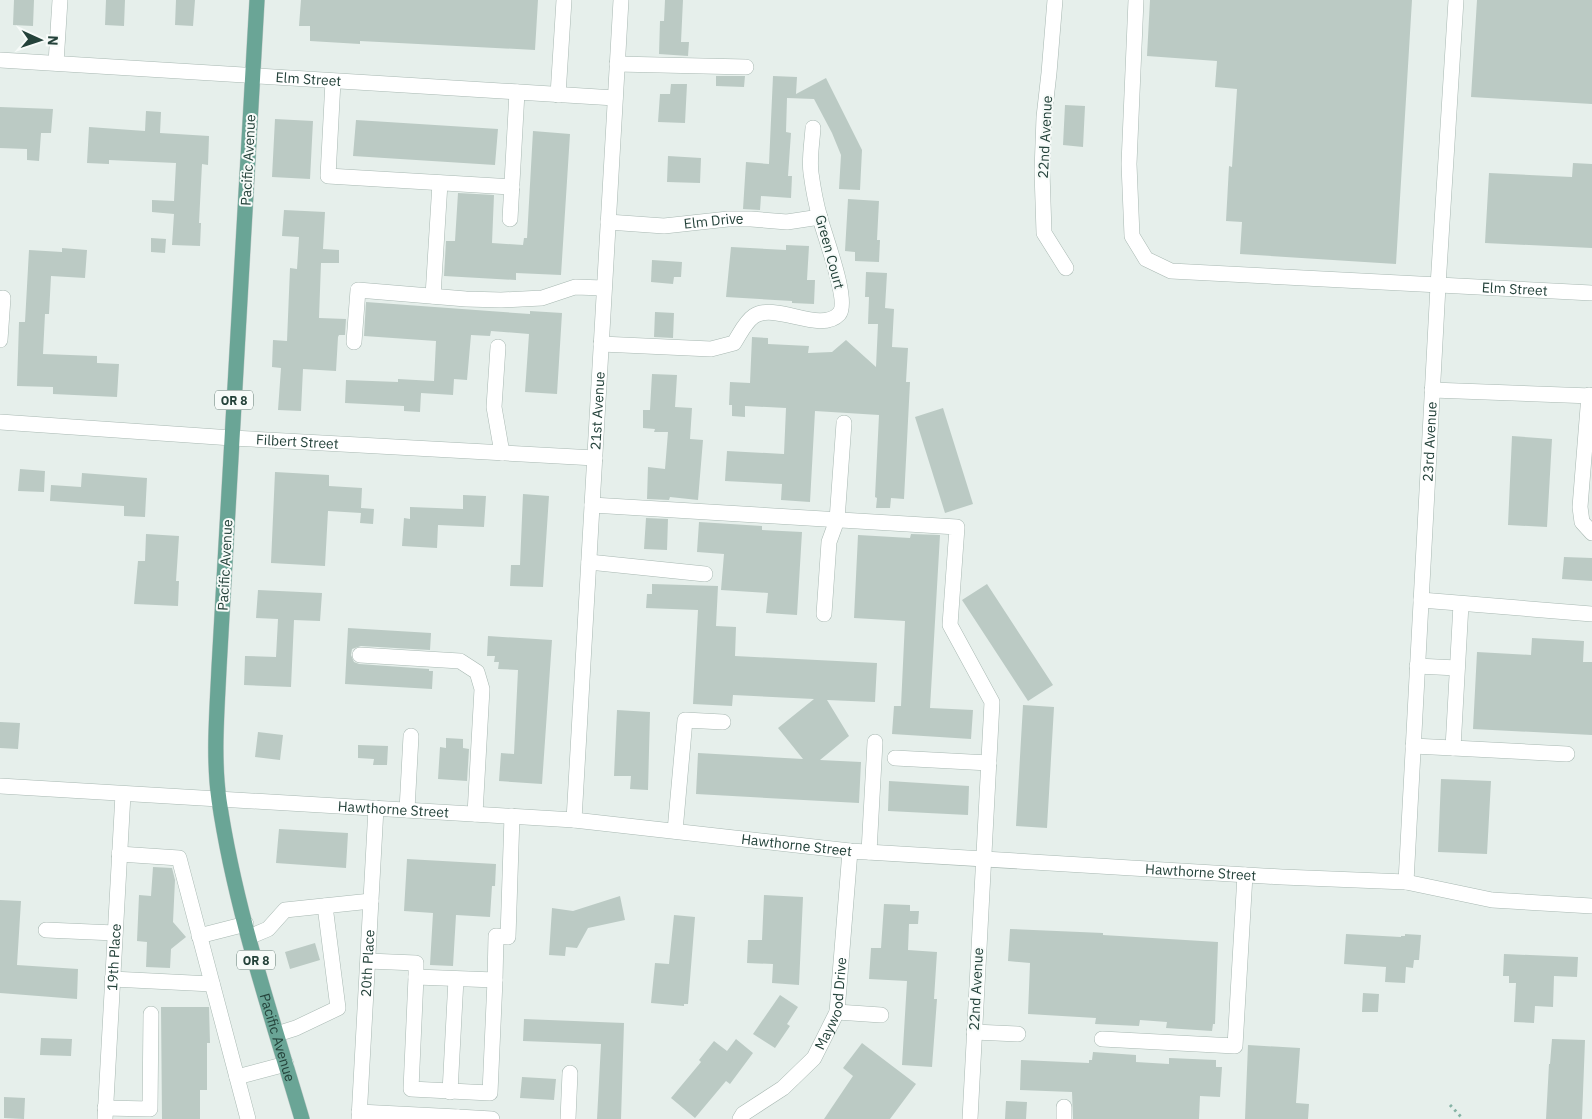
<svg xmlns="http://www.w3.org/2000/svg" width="1592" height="1119" viewBox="0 0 1592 1119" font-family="'IBM Plex Sans',sans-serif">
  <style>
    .building { fill: #bbcac4 }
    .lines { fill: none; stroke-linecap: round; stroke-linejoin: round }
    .minor-casing { stroke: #a8b8b2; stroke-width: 16 }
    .major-casing { stroke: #c2cac8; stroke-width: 16 }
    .path { stroke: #86b3a5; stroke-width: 3; stroke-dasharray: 2.5 4; stroke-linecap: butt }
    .minor { stroke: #fff; stroke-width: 15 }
    .major { stroke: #6aa596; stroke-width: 15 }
    .labels { text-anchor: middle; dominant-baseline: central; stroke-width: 4; stroke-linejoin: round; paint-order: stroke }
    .shield { fill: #f7fbf9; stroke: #637a73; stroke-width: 1 }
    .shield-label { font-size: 12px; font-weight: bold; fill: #24423a }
    .street-label { font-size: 14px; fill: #24423a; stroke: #f7fbf9 }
  </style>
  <rect width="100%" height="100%" fill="#e6efeb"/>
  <!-- building -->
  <path class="building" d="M14 0H34L33 26 13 25Z
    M106 0H125L124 26 105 25Z
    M176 0H195L193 26 175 25Z
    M301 0H538L535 50 360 41V44L310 41V26H299Z
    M665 0H683L681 42H689L688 56 659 54 660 21H664Z
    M1150 0H1412L1396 264 1240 254 1242 222 1226 221 1229 166 1232 167 1237 89 1215 87 1217 61 1147 56Z
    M1477 0H1592V104L1471 97Z
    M716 76H745L744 87 716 86Z
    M773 76 797 77 796 94 826 78 862 150 860 190 839 189 841 155 832 133 814 99 787 98 786 132 791 133 788 176H792L791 198 761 196 760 210 743 209 746 162 769 164Z
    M671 84H687L685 123 658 122 660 94H670Z
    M1065 105 1085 106 1083 147 1063 145Z
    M0 107 53 109 51 133H41L39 161 27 160V149L0 148Z
    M146 111 161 112 160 133 209 136 208 165 202 164 199 223H201L200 246 172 245 174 214 152 212V200L174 201 176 163 109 160V164L87 163 89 127 145 131Z
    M275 119 313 121 310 179 272 177Z
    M356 120 498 129 495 165 353 156Z
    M533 131 570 134 561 275 516 273V280L444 276 446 241H455L458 193 494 195 492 243 523 245 524 238H527Z
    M668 156 701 158 700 183 667 182Z
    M1573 163 1592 164V248L1485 243 1489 173 1572 177Z
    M848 199 879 201 877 240H880L879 262 855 261V252L845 251Z
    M284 210 325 212 323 249 339 250V263H321L319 318 346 319 345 335H339L338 337 336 371 303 369 301 411 278 410 281 368 272 367 273 340 287 341 290 268 297 269 299 237 282 236Z
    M151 238 166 239 165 253 151 252Z
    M786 245 809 246 807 280H815L814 304 792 303V301L726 297 731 247 786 250Z
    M62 248 87 250 85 278 51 276 49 314H45L43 354 97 356V363L119 364 117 397 53 394V387L17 386 19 322H25L29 250 62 252Z
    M652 260 682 262 681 277H674L673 284 651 282Z
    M866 272 887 273 885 308 894 309 892 347 908 348 906 382H910L904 499 891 498 890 508H876L877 498 875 497 879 415 815 411 810 502 781 500 782 484 725 481 727 451 784 454 786 408 745 406V417L732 416V405H729L730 382 750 383 752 337 768 338V344L809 346 808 353 832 352 846 340 876 367 878 324H868L869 297H865Z
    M366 302 530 314V311L562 313 557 394 525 392 529 334 491 331 490 336 471 335 467 380 454 379 453 395 421 393 420 412 404 411V406L345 403 346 380 398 382V379L434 381 436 341 364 336Z
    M655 312 674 313 673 338 654 337Z
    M652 374 677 375 675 407 692 408 690 439 703 440 698 500 670 497 669 500 647 499 648 467 665 469 668 432H654L655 429 643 428V410H650Z
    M943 408 973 504 945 513 915 417Z
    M1512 436 1552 439 1547 527 1508 525Z
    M20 469 45 471 44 492 18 491Z
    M275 472 329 475V486L362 488 361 508 374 509 373 524 360 523 361 513 328 511 325 566 271 563Z
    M82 473 147 478 145 517 124 516V506L50 501 51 485 81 487Z
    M523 494 549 496 543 587 510 586 511 565H520Z
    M463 495 486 496 484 527 438 525 437 548 402 546 404 518 410 519V507L463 509Z
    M646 518 668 519 667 550 644 549Z
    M699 522 762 526V530L802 532 797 615 766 613 768 593 721 590 724 554 697 552Z
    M146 534 179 536 176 581H179L178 606 134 604 138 561H145Z
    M911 534 940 535 930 708 973 710 971 739 892 734 894 706H901L905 621 854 618 858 535 910 538Z
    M1564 557 1592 558V581L1562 579Z
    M652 584 718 586 716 626 736 627 735 656 877 663 875 702 827 700 849 736 820 760 861 762 859 803 696 794 698 753 803 759 778 728 814 699 733 695 732 706 693 704 698 610 646 608 647 594H652Z
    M987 584 1053 685 1028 701 962 600Z
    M258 590 322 593 320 621 294 620 291 687 244 685 245 656 276 657 278 619 256 618Z
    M348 628 431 633 430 650 361 646 352 649 351 655 354 662 359 664 429 669V671H433L432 689 345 684Z
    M488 636 552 640 542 784 499 781 501 753 514 754 518 670 498 669 499 662H494L495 656H487Z
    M1532 638 1584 641 1583 662H1592V735L1473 729 1477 652 1531 655Z
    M1023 705 1054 707 1047 828 1016 826Z
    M617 710 650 712 648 790 630 789 631 776H614Z
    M0 722 20 723 18 749 0 748Z
    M258 732 283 735 280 760 255 757Z
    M446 738 463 739V748L469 749 467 781 438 779 440 747 446 748Z
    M358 745 388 746 387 765H373L374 759 358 758Z
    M1441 779 1491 781 1487 854 1438 852Z
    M889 781 969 786 968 815 888 811Z
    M279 829 348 833 346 868 276 863Z
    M407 859 496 864 495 886H492L490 917 456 915 453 966 430 965 433 913 404 911Z
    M153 867 172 868 175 880 173 922 186 937 171 949 170 968 146 967 147 942 137 941 139 895 151 896Z
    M764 895 803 897 799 985 772 983 773 964 747 963 748 940H762Z
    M620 896 625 920 588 928 577 948 566 947 565 956 549 955 552 908 573 911Z
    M0 900 21 901 17 965 78 969 77 999 0 993Z
    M884 904 910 905V911H919L918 924H909L908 950 937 952 934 999H937L932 1067 902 1065 907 981 869 979 871 948H881Z
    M674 915 695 917 688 1004H684V1006L651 1003 655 963 669 964Z
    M1010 929 1103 933V935L1218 942 1215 1024H1213L1212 1031 1166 1028 1167 1022 1140 1020 1139 1026 1095 1024 1096 1018 1028 1014 1030 963 1008 961Z
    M1346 934 1401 937V936H1405V934L1421 935 1419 960H1414L1413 968 1406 967 1405 983 1385 982 1386 967 1344 964Z
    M315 943 320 960 290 969 285 952Z
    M1504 954 1578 957 1577 977 1554 976 1553 1007 1535 1006 1534 1023 1514 1022 1516 983H1509V976H1503Z
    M1363 993 1379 994 1378 1012H1362Z
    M780 995 798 1007 787 1024 790 1026 775 1048 753 1034Z
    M161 1007H209L210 1043H207V1090H200V1119H162Z
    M524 1019 624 1023 621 1119H597L601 1044 523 1041Z
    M41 1038 72 1039 71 1056 40 1055Z
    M736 1039 753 1053 730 1084 726 1081 695 1118 671 1098 701 1062 699 1060 714 1041 727 1051Z
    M1552 1039 1585 1040 1582 1119H1546L1549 1064H1550Z
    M862 1043 916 1084 890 1119H824L853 1076 843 1068Z
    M1248 1045 1300 1048 1296 1103 1309 1104 1308 1119H1245Z
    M1093 1052 1136 1055V1062L1169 1064V1058L1216 1060V1067H1222L1220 1097 1200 1096 1199 1119H1073L1072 1092 1020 1090 1021 1060 1089 1063V1060H1092Z
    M522 1077 556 1079 554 1100 520 1098Z
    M4 1097 25 1098 24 1119 4 1118Z
    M1006 1101 1027 1102 1026 1119H1005Z"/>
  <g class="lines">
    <!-- minor casing -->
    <g class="minor-casing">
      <g id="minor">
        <path d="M1055 0 1049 73 1044 117 1042 171 1044 233 1066 268"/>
        <path id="s1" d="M1136 0 1129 164 1132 236 1146 259 1171 271 1592 293"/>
        <path id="s2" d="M0 60 615 98"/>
        <path d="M56 63 60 0"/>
        <path d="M617 64 746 67"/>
        <path d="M333 81 328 176 512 187"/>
        <path d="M558 95 564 0"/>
        <path d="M510 219 517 92"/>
        <path id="s3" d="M608 222 664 226 728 219H751L787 222 820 217"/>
        <path d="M433 296 440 183"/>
        <path d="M0 340 3 298"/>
        <path d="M354 342 358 290 466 299 501 300 542 298 575 287 604 288"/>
        <path d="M601 344 711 349 734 343C740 334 745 322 754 316 776 302 820 334 839 314 850 302 824 234 820 218 816 204 813 188 811 173 809 159 812 143 813 128"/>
        <path d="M498 347 494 407 502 453"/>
        <path d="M1432 390 1592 396"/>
        <path d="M1589 395 1580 507 1582 522 1592 533"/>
        <path id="s4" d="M0 422 232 438 595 458"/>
        <path d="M592 505 957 527 950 625 992 702 970 1119"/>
        <path d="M589 562 705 574"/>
        <path d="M1421 600 1592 614"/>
        <path d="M1461 604 1453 748 1567 754"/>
        <path d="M824 614 829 542 837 520 844 423"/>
        <path d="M360 655 460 661 477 672 482 689 475 814"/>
        <path d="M1417 666 1457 668"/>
        <path d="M1413 746 1453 748"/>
        <path d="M895 758 989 763"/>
        <path id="s5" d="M0 786 574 820 850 851 1282 877 1406 882 1492 900 1592 906"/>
        <path d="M407 810 411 736"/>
        <path id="s6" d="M574 820 621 0"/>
        <path d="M675 831 685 720 723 722"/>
        <path d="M869 852 875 742"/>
        <path d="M119 854 179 858 248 1119"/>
        <path id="s7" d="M1406 882 1438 286 1456 0"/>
        <path d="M46 930 115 933"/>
        <path d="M199 936 246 924"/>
        <path d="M249 937 268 929 285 910 371 901"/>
        <path d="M368 961 416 963V977L495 980 496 936 508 937 512 816"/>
        <path d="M416 977 411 1089 490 1093 495 980"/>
        <path d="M112 979 212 984"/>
        <path d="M837 1012 881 1015"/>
        <path d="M974 1032 1018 1034"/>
        <path d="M277 1034 296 1028 338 1008 325 906"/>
        <path d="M1102 1039 1235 1046 1245 875"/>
        <path d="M237 1077 286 1064"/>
        <path d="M450 1092 456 979"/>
        <path d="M105 1108 150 1109 151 1014"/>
        <path d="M359 1112 458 1117 457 1119"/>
        <path d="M458 1117 492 1119"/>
        <path id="s8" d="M105 1119 123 794"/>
        <path id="s9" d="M359 1119 376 808"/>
        <path d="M568 1119 570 1073"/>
        <path id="s10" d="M740 1119 743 1114 783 1088 814 1058 837 1012 850 851"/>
        <path d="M1064 1119V1107"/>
      </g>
    </g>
    <!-- major casing -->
    <g class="major-casing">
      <g id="major">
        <path id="s11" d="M257 0 219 668C217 712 213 757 219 800 235 909 271 1014 302 1119"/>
      </g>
    </g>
    <!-- path -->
    <path class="path" d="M1450 1105 1463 1119"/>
    <!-- minor -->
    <use href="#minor" class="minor"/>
    <!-- major -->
    <use href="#major" class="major"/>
  </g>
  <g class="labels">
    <!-- shield labels -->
    <g class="shield">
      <rect x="215" y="390.5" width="38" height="19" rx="4"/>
      <rect x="237" y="950.5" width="38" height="19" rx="4"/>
    </g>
    <g class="shield-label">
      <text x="234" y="400">OR 8</text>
      <text x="256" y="960">OR 8</text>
    </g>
    <!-- street labels -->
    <g class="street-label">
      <text stroke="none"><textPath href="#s2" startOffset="309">Elm Street</textPath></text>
      <text transform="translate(1045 137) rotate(-87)">22nd Avenue</text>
      <text transform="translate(248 160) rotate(-87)">Pacific Avenue</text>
      <text stroke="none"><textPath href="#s3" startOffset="106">Elm Drive</textPath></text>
      <text transform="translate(830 252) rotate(75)">Green Court</text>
      <text stroke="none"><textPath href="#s1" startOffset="635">Elm Street</textPath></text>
      <text stroke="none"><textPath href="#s6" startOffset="410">21st Avenue</textPath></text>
      <text stroke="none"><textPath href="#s7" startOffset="441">23rd Avenue</textPath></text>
      <text stroke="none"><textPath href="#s4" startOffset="298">Filbert Street</textPath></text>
      <text transform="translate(225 565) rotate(-87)">Pacific Avenue</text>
      <text stroke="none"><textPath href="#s5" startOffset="394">Hawthorne Street</textPath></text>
      <text stroke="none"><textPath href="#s5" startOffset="799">Hawthorne Street</textPath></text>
      <text stroke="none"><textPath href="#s5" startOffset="1204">Hawthorne Street</textPath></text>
      <text stroke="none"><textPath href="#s8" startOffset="162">19th Place</textPath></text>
      <text stroke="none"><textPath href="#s9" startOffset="156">20th Place</textPath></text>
      <text transform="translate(976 989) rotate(-87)">22nd Avenue</text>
      <text stroke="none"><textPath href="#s10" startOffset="155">Maywood Drive</textPath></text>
      <text stroke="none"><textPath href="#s11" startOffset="1046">Pacific Avenue</textPath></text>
    </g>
  </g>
  <!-- north arrow -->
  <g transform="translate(40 40) rotate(93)" stroke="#f7fbf9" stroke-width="4" paint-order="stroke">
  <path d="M0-4L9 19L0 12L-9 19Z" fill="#24423a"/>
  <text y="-8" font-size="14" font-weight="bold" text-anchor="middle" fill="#24423a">N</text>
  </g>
</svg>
